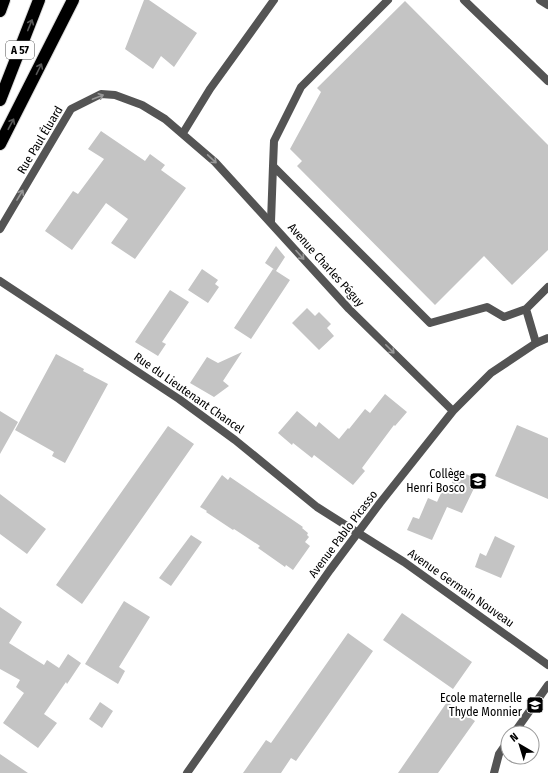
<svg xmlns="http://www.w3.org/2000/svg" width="548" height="773" viewBox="0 0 548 773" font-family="'Fira Sans Condensed',sans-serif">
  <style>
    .building { fill: #c4c4c4 }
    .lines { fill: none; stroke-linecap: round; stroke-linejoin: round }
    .motorway-casing { stroke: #dbdbdb; stroke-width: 14 }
    .service { stroke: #545454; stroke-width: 8 }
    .minor { stroke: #545454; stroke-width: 8 }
    .motorway { stroke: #000; stroke-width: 12 }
    .oneway { stroke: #595959 }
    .oneway2 { stroke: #989898 }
    .labels { text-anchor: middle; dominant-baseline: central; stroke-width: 4; stroke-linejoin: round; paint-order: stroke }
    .shield { fill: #fff; stroke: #4c4c4c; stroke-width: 1 }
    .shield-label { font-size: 11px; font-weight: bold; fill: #000 }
    .street-label { font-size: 12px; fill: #000; stroke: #fff }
    .poi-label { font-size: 12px; fill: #000; stroke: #fff; text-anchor: end }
  </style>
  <rect width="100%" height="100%" fill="#fff"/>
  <!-- building -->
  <path class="building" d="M144 0H149L197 33 174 67 161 56 153 69 125 49Z
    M405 1 548 145V250L512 285 484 256 435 305 297 166 302 161 290 149 321 92 317 88Z
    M101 131 145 161 150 154 165 165 161 170 186 188 135 259 111 243 128 219 106 203 72 250 45 231 73 191 78 194 104 159 88 149Z
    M276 246 285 257 276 271 290 280 251 339 234 328 273 269 275 270 265 263Z
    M202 269 218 280 215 284 219 287 208 303 188 290Z
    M170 290 189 302 162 342 166 344 158 356 135 342Z
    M307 308 315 316 319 312 331 324 327 328 334 336 319 350 292 323Z
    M242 352 223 381 229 386 214 397 190 383 207 357 218 363Z
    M56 354 84 369 83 371 108 384 65 463 52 456 54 452 15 430Z
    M385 394 407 412 395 426 394 425 362 468 365 471 353 485 314 455 312 458 293 443 292 445 278 433 297 411 316 427 319 422 339 439 348 428 349 429 365 409 370 413Z
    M0 411 18 422 0 454Z
    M517 425 548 438V499L495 476Z
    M168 426 194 444 82 604 56 585Z
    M458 470 478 480 462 513 447 507 432 540 407 530 413 517 419 519 428 498 442 504 437 502 443 489 448 491Z
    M222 475 228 480 230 477 303 527 302 528 308 533 307 535 309 537 305 542 310 546 293 570 286 565 285 567 258 548 260 546 234 529 233 530 206 512 207 511 200 507Z
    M0 494 46 529 27 554 0 534Z
    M191 535 202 542 171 586 159 578Z
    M495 536 515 546 501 578 475 567 480 553 486 556Z
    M124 601 150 617 119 667 125 671 118 684 85 664Z
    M0 607 22 622 9 643 44 665 47 660 59 668 68 654 81 663 67 684 66 682 44 714 57 723 38 748 3 723 24 693 16 687 20 680 0 669Z
    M402 613 472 662 453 689 383 640Z
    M348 633 373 651 296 761 291 758 281 773H243L266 740 271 743Z
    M100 702 113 711 102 728 89 719Z
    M447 702 475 721 438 773H398Z
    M0 754 28 773H0Z"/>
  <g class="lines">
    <!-- motorway casing -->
    <g class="motorway-casing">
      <path id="motorway" d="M0 11 4 0
        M0 100 39 0
        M0 144 73 0"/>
    </g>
    <!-- service -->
    <path class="service" d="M388 0 301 87 274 141 273 166 430 323 487 307 504 317 526 309
      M464 0 548 81
      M271 222 273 166
      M536 343 526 309 548 287
      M514 733 548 685
      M494 773 499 754 508 741"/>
    <!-- minor -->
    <path class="minor" d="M540 0 548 5
      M183 133 210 89 274 0
      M0 229 71 109 101 94 115 95 142 105 165 119 215 162 349 309 453 411
      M0 281 179 399 235 440 317 507 404 562 548 665
      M187 773 330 570 380 503 453 411 491 373 536 343 548 338"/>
    <!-- motorway -->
    <use href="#motorway" class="motorway"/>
  </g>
  <!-- one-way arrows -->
  <defs><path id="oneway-shaft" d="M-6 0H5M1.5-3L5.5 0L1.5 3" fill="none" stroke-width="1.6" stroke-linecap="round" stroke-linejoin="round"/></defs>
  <g class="oneway">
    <use href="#oneway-shaft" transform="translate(30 25) rotate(-68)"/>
    <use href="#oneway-shaft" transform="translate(39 69) rotate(-64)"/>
    <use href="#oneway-shaft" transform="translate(11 124) rotate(-62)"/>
  </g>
  <g class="oneway2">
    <use href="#oneway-shaft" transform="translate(98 97) rotate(-21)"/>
    <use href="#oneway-shaft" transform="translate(212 159) rotate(43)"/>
    <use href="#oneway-shaft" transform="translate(20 195) rotate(-59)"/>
    <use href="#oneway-shaft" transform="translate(300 255) rotate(48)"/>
    <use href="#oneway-shaft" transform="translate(390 349) rotate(45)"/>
  </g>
  <!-- icons -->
  <defs>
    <g id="school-square" transform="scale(0.9)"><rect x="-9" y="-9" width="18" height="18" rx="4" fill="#000" stroke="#fff"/><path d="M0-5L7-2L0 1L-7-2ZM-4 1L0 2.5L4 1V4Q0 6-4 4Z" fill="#fff"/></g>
  </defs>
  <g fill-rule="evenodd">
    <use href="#school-square" x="478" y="481"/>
    <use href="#school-square" x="535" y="705"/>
  </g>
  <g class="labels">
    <!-- shield labels -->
    <rect class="shield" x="6" y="41" width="28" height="18" rx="3"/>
    <g class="shield-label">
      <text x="20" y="50">A 57</text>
    </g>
    <!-- street labels -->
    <g class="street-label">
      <text transform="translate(40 140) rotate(-59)">Rue Paul Éluard</text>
      <text transform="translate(326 265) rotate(48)">Avenue Charles Péguy</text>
      <text transform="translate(189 393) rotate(35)">Rue du Lieutenant Chancel</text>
      <text transform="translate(343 534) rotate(-53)">Avenue Pablo Picasso</text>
      <text transform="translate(461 588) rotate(35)">Avenue Germain Nouveau</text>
    </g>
    <!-- poi labels -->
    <g class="poi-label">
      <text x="465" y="474">Collège<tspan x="465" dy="14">Henri Bosco</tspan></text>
      <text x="522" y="698">Ecole maternelle<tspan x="522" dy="14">Thyde Monnier</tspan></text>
    </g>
  </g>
  <!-- north arrow -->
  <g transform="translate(520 745) rotate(322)"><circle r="19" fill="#ffffff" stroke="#999999"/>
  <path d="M0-3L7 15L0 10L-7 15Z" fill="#000000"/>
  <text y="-6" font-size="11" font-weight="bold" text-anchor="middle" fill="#000000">N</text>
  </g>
</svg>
